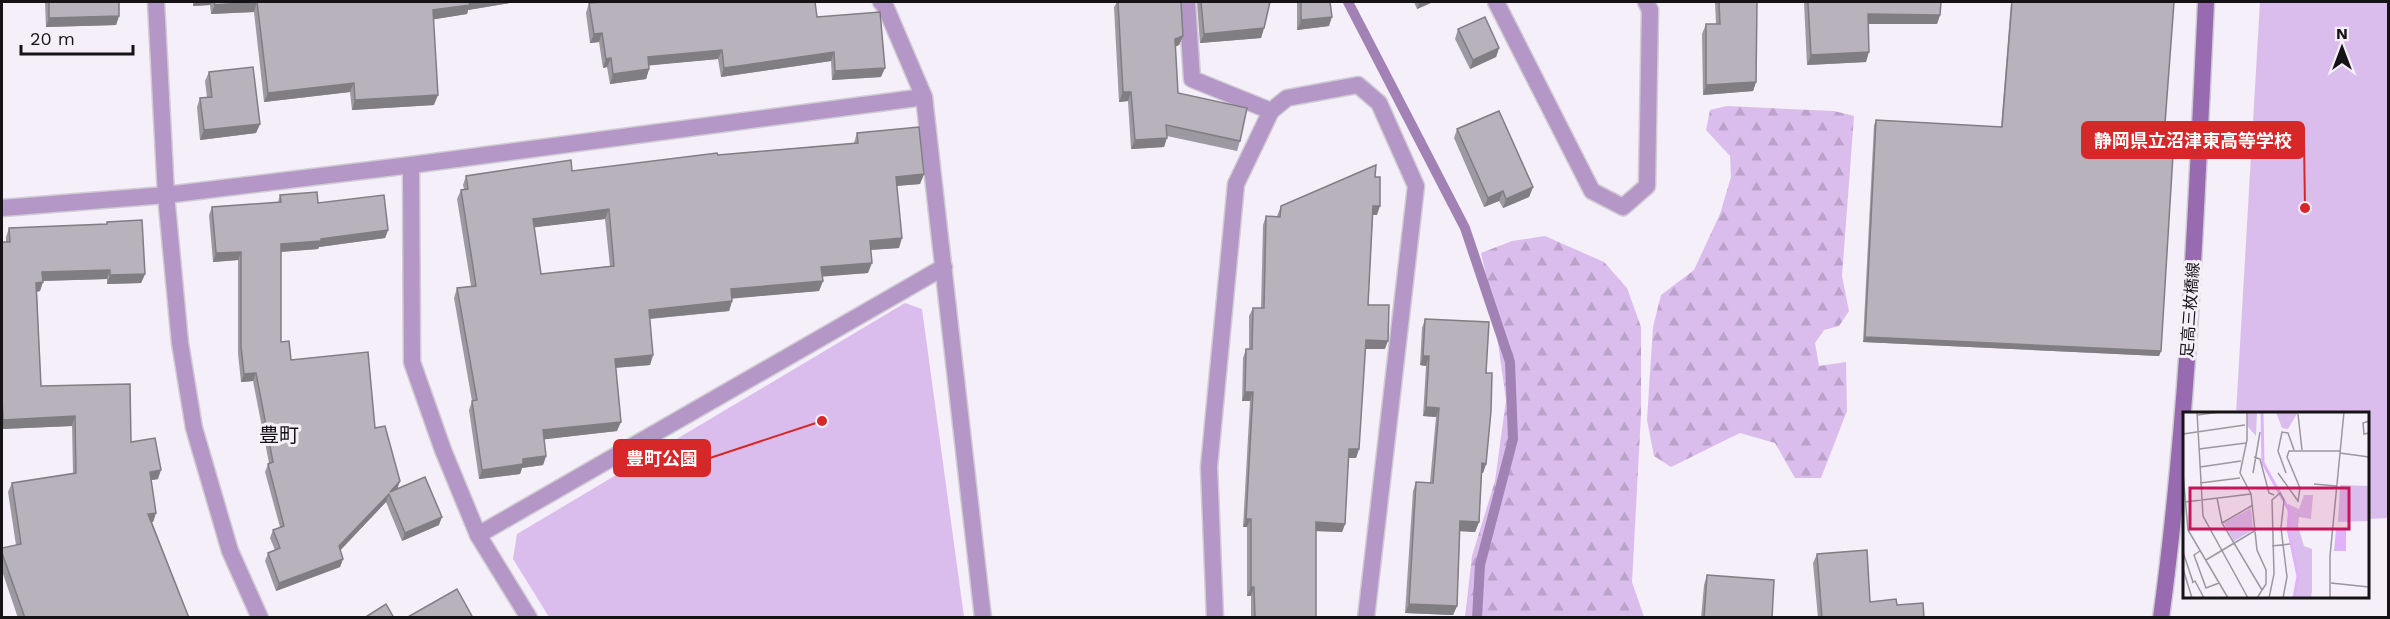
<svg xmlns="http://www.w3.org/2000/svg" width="2390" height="619" font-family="'Work Sans','Noto Sans JP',sans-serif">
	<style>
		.forest { fill: url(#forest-firs) }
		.green { fill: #dbbded }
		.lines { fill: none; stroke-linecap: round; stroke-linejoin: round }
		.stream { stroke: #a282b5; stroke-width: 10 }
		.minor-casing { stroke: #d0ccd4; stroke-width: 19 }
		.secondary-casing { stroke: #d0ccd4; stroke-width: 19 }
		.minor { stroke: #b597c7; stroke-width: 16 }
		.secondary { stroke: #986ab0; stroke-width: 16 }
		.wall { fill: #9d99a1; fill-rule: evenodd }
		.shaded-wall { fill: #807d83 }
		.building { fill: #b7b2bb; stroke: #807d83; stroke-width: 1.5; fill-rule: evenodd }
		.labels { text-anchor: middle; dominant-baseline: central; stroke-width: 6; stroke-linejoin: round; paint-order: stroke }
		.street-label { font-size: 16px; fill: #151316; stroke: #f4eff8 }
		.quarter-label { font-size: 20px; fill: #151316; stroke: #f4eff8 }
		.inset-river { fill: none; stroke: #dfb2f9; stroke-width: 3 }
		.inset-road { fill: none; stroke: #9b979e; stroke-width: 1.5 }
		.view { fill: #c2185b; fill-opacity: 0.15; stroke: #c2185b; stroke-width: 3 }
		.inset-edge { fill: none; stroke: #151316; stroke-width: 3 }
		.leader { fill: none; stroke: #d62828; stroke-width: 2 }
		.callout-dot { fill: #d62828; stroke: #f4eff8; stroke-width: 2 }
		.callout { fill: #d62828; stroke: #d62828; stroke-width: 2 }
		.callout-label { font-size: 18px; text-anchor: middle; font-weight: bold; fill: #fff }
	</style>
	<defs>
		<pattern id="forest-firs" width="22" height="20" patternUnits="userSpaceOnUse" patternTransform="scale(1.5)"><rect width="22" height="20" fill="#dbbded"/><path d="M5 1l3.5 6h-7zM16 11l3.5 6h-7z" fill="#bba2ca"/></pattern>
	</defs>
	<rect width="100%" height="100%" fill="#f4eff8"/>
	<!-- forest -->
	<g class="forest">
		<path d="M1727 106 1834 111 1854 116 1842 276 1849 311 1839 326 1824 330 1815 343 1819 366 1846 362 1847 411 1821 478H1795L1775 443 1740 433 1671 467 1654 456 1647 420 1653 327 1661 295 1694 270 1720 214 1731 177 1730 156 1706 130 1710 110Z"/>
		<path d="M1545 236 1604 262 1627 288 1641 327V415L1632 582 1644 617H1465L1472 556 1495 481 1506 400 1492 301 1481 253 1512 241Z"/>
	</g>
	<!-- green -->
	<g class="green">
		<path d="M2260 2H2388V518L2368 519V414L2236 413Z"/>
		<path d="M905 303 922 309 964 617H549L513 559 517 534Z"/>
	</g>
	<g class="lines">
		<!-- stream -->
		<path class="stream" d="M1348 2 1465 228 1510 362 1513 439 1480 565 1477 618"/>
		<defs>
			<g id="minor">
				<path d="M156 2 166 195 180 343 194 428 230 551 260 618"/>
				<path d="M881 2 886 8 924 97 983 618"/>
				<path d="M1187 2 1192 79 1271 111"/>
				<path d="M1496 2 1592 191 1623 207 1647 186 1650 10 1646 2"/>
				<path d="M411 165 412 362 443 450 478 535 529 618"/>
				<path d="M2 208 166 195 411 165 924 97"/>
				<path d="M478 535 944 267"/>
				<path d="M1215 618 1209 467 1236 184 1271 111 1287 98 1358 85 1379 103 1416 186 1366 618"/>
			</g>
			<path id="secondary" d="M2161 618C2189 413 2196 207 2206 2"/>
		</defs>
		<!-- minor casing -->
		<use href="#minor" class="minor-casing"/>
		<!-- secondary casing -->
		<use href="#secondary" class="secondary-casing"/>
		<!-- minor -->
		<use href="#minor" class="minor"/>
		<!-- secondary -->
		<use href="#secondary" class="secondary"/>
	</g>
	<!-- wall -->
	<g class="wall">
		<path d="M45 2H119V16L116 25 46 27Z"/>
		<path d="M193 2H516L468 10 467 14 434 19V105L352 110 350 92 264 102 254 12 211 14 210 5 193 6Z"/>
		<path d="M1117 2H1181L1183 36 1179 45 1175 47 1178 93 1240 141 1237 151 1167 136 1164 147 1131 149 1128 101 1119 102 1114 7Z"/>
		<path d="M1197 2H1270L1264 28 1261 38 1200 43Z"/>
		<path d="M1297 2H1330L1329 26 1297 30Z"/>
		<path d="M1414 2H1433L1417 9Z"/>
		<path d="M1715 2H1757L1756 82 1753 91 1703 95 1702 34 1706 24H1716Z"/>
		<path d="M1804 2H1941L1940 15 1937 24H1869L1866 62 1807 65Z"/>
		<path d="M2011 2H2174L2164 137 2161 351 2159 356 1863 342 1874 125 1876 120 2001 127Z"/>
		<path d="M589 3 817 17 881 77 832 80 831 61 721 77 718 59 649 65V69L646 79 610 84 607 67 603 68 599 42 590 43 586 13Z"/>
		<path d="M1458 29 1499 48 1496 57 1470 69 1455 39Z"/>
		<path d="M209 72 260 124 256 133 200 140 197 107 200 98 207 97 205 81Z"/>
		<path d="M1457 129 1533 187 1529 197 1503 208 1499 201 1484 207 1454 138Z"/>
		<path d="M857 133 924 174 920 184 897 186 899 248 871 250 868 273 822 276 823 281 819 291 732 298V301L729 311 650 319 653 355 650 365 615 368 617 431 544 439 546 456 543 465 522 468 520 474 479 479 469 410 472 401 454 298 457 288 471 286 457 199 461 190 464 189 463 185 466 176 572 171 718 155 854 143ZM605 219 610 266 541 274 534 227Z"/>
		<path d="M1375 177 1377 215H1373L1368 305 1385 349H1365L1359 449 1356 458H1348L1345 524 1342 532 1316 531V618H1251V596H1247V527H1243L1250 401H1242L1243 358 1246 349H1249V316L1253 308H1261L1263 225 1266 216H1277L1281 206Z"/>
		<path d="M280 195 318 203 388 230 385 238 319 247 318 249 281 252V342L291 360 375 428 397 489 439 525 402 541 386 502 340 550 343 559 340 567 276 591 265 561 268 553 275 550 270 538 273 530 280 527 265 472 268 464 269 463 253 381 241 382 238 354V260L213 262 209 215 212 207 278 202Z"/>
		<path d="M107 222 145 274 141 283 107 284V279L43 281 40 291 37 292 41 386 131 442 158 479 151 480 156 513 153 522H152L189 618H18L2 571V548L16 545 8 492 12 483 73 474 72 426 2 429V242H6V237L9 228 107 224Z"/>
		<path d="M1425 319 1486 373V464L1483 473H1482L1479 522 1475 532 1460 531 1457 606 1453 615 1405 613 1413 491 1416 482H1430L1436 417 1423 416 1426 366 1420 365 1422 328Z"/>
		<path d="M1817 554 1870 602 1897 605 1924 618H1818L1813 563Z"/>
		<path d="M1707 575 1772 618H1701L1704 585Z"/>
	</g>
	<!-- shaded-wall -->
	<g class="shaded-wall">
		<path d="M195 2H212L210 5 193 6Z"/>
		<path d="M257 2 254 12 211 14 215 5Z"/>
		<path d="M469 2H516L468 10 467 14 430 20 433 10Z"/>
		<path d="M1420 2H1433L1417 9Z"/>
		<path d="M1868 14 1940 15 1937 24H1865Z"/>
		<path d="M119 16 116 25 46 27 49 18Z"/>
		<path d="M1332 17 1329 26 1297 30 1301 20Z"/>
		<path d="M1264 28 1261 38 1200 43 1204 34Z"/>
		<path d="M602 33 599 42 590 43 594 34Z"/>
		<path d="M1183 36 1179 45 1171 48 1175 39Z"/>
		<path d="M1499 48 1496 57 1470 69 1473 60Z"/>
		<path d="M722 50 718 59 644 66 648 57Z"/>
		<path d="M834 52 831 61 721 77 724 68Z"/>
		<path d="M1869 52 1866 62 1807 65 1811 55Z"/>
		<path d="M611 58 607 67 603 68 606 59Z"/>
		<path d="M885 68 881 77 832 80 835 71Z"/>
		<path d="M649 69 646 79 610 84 613 74Z"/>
		<path d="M1756 82 1753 91 1703 95 1706 85Z"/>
		<path d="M354 83 350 92 264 102 268 93Z"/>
		<path d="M1123 92H1131L1128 101 1119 102Z"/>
		<path d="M438 95 434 105 352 110 355 100Z"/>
		<path d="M260 124 256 133 200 140 204 130Z"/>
		<path d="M1167 138 1164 147 1131 149 1135 140Z"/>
		<path d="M924 174 920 184 893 186 896 177Z"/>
		<path d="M1533 187 1529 197 1503 208 1506 199Z"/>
		<path d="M1503 191 1499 201 1484 207 1488 198Z"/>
		<path d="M1373 206H1380L1377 215H1370Z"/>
		<path d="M609 209 605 219 529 228 533 219Z"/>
		<path d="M388 230 385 238 319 247 318 249 278 252 281 244Z"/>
		<path d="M902 238 899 248 866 250 870 241Z"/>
		<path d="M241 252 238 260 213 262 216 253Z"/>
		<path d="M872 263 868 273 818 277 821 267Z"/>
		<path d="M110 270 107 279 39 281 42 272Z"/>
		<path d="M145 274 141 283 107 284 110 275Z"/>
		<path d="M823 281 819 291 728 299 731 289Z"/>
		<path d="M43 282 40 291 33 292 36 283Z"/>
		<path d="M732 301 729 311 645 319 649 310Z"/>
		<path d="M1865 337 2161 351 2159 356 1863 342Z"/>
		<path d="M1366 340 1388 341 1385 349H1363Z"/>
		<path d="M653 355 650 365 611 368 615 359Z"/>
		<path d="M1423 356H1429L1426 366 1420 365Z"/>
		<path d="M256 373 253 381 241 382 244 374Z"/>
		<path d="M1245 392H1253L1250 401H1242Z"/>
		<path d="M1426 407 1439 408 1436 417 1423 416Z"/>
		<path d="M75 416 72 426 2 429 3 420Z"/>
		<path d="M621 422 617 431 539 440 543 430Z"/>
		<path d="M1349 449H1359L1356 458H1346Z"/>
		<path d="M546 456 543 465 522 468 520 474 479 479 482 470 523 459Z"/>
		<path d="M1482 463 1486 464 1483 473H1479Z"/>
		<path d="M161 470 158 479 146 481 150 472Z"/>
		<path d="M400 481 397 490 390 492Z"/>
		<path d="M389 494 386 502 336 555 339 546Z"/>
		<path d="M156 513 153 522 145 523 148 514Z"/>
		<path d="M442 517 439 525 402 541 405 533Z"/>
		<path d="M1246 519H1251L1247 527H1243Z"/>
		<path d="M1460 521 1479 522 1475 532 1457 531Z"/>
		<path d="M1316 522 1345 524 1342 532 1313 531Z"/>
		<path d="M343 559 340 567 276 591 279 583Z"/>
		<path d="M1251 587H1254L1251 596H1247Z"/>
		<path d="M1409 604 1457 606 1453 615 1405 613Z"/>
	</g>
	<!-- building -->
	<g class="building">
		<path d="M49 2H119V16L49 18Z"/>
		<path d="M214 2H469L470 5 433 10 438 95 355 100 354 83 268 93 257 2 215 5Z"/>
		<path d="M602 2H815L817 17 880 12 885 68 835 71 834 52 724 68 722 50 648 57 649 69 613 74 611 58 606 59 602 33 594 34 589 3Z"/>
		<path d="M1118 2H1181L1183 36 1175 39 1178 93 1247 108 1240 141 1166 125 1167 138 1135 140 1131 92H1123Z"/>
		<path d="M1201 2H1270L1264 28 1204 34Z"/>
		<path d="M1301 2H1330L1332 17 1301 20Z"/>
		<path d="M1719 2H1757L1756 82 1706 85V24H1720Z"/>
		<path d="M1808 2H1941L1940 15 1868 14 1869 52 1811 55Z"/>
		<path d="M2012 2H2174L2164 137 2174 138 2161 351 1865 337 1876 120 2002 127Z"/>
		<path d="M1485 17 1499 48 1473 60 1458 29Z"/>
		<path d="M253 67 260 124 204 130 200 98 212 97 209 72Z"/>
		<path d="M1499 111 1533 187 1506 199 1503 191 1488 198 1457 129Z"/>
		<path d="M919 127 924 174 896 177 902 238 870 241 872 263 821 267 823 281 731 289 732 301 649 310 653 355 615 359 621 422 543 430 546 456 523 459V464L482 470 472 401 477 400 457 288 476 286 461 190 468 189 466 176 571 160 572 171 717 153 718 155 858 143 857 133ZM609 209 614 266 541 274 533 219Z"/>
		<path d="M1376 165 1375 177H1380V206H1373L1368 305H1389L1388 341 1366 340 1359 449H1349L1345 524 1316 522V618H1255L1254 587H1251V519H1246L1253 392H1245L1246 349H1252L1253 308H1264L1266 216 1280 217 1281 206Z"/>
		<path d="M317 192 318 203 384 195 388 230 321 239V241L281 244V342L289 341 291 360 368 352 375 428 385 426 400 481 390 492 425 477 442 517 405 533 389 494 339 546 343 559 279 583 268 553 280 548 273 530 284 526 268 464 273 462 256 373 244 374 241 346V252L216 253 212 207 281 202 280 195Z"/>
		<path d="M142 220 145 274 110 275V270L42 272 43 282 36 283 41 386 130 384 131 442 155 438 161 470 150 472 156 513 148 514 189 618H25L2 553V548L21 544 12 483 76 473 75 416 3 420 2 397V242H10L9 228 107 224V222Z"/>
		<path d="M1425 319 1489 322 1486 373H1492L1491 411 1486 464 1482 463 1479 522 1460 521 1457 606 1409 604 1416 482 1433 483 1439 408 1426 407 1429 356H1423Z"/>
		<path d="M1867 550 1870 602 1896 599 1897 605 1923 603 1924 618H1822L1817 554Z"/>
		<path d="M1707 575 1774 580 1772 618H1704Z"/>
		<path d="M457 589 473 618H406Z"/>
		<path d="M386 604 394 618H364Z"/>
	</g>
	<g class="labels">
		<!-- street labels -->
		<g class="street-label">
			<text transform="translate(2190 310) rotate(-86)">足高三枚橋線</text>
		</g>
		<!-- quarter labels -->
		<g class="quarter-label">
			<text x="279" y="435">豊町</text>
		</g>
	</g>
	<!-- overview -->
	<g transform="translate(2183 412)">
		<rect width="186" height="186" fill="#f4eff8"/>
		<path d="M64 0H74L73 24 65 15ZM93 0H115L105 17 99 16ZM121 83H130L128 107 116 105 115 114 121 134 129 137V179L128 186H111L115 169 104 118 105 92 116 97Z" fill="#dbbded"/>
		<path d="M157 73 186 74V109L155 110ZM68 96 70 118 51 129 41 111Z" fill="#dbbded"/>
		<path d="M153 118H163V139H151Z" fill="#dfb2f9"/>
		<path class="inset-river" d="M79 0 80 51 107 100 105 116 115 164 111 186"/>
		<path class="inset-road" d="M14 0 20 104 65 186M64 0V28L57 61 68 82 74 138 83 158V172L74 186M115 2 119 38M14 3 37 0M186 9 180 11 181 22 186 21M0 22 62 13M16 37 63 31M157 41 186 45M71 45 77 47 86 81 91 83M17 55 58 49M70 61 77 20M95 61 115 89 117 76 104 45 106 39H158M103 61 95 39 99 20 105 21 111 38M0 62 5 118 45 186M17 71 57 66M131 72 153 74M34 86 39 111 79 178M2 90 68 82M39 111 70 93M89 134 107 132M17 139 11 143 23 176 36 171M0 140 10 170M23 148 73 118M0 157 9 186M9 171 12 169 21 186M148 171 186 175M86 186 91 162 89 88 97 81 101 88 98 116 104 165 100 186M147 186V144L161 0"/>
		<path class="view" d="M7 76H166V117H7Z"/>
		<rect width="186" height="186" class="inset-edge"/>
	</g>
	<!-- callouts -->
	<path class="leader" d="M2305 208L2304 140M822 421L710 458"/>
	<g class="callout-dot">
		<circle cx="2305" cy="208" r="6"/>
		<circle cx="822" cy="421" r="6"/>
	</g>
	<g class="callout">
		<rect x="2082" y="122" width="222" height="36" rx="6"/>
		<rect x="614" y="440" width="96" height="36" rx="6"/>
	</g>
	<g class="callout-label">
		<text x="2193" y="147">静岡県立沼津東高等学校</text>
		<text x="662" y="465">豊町公園</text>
	</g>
	<!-- border -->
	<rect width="2390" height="619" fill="none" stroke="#151316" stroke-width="6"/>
	<!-- north arrow -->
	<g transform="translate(2342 48)" stroke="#f4eff8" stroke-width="4.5" paint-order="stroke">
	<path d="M0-4.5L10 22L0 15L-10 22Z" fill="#151316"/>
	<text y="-9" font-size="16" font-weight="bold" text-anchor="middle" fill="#151316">N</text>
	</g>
	<!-- scale -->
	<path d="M21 45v9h112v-9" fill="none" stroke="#151316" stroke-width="3"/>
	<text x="30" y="45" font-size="18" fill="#151316" stroke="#f4eff8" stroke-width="4.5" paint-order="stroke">20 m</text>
</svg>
